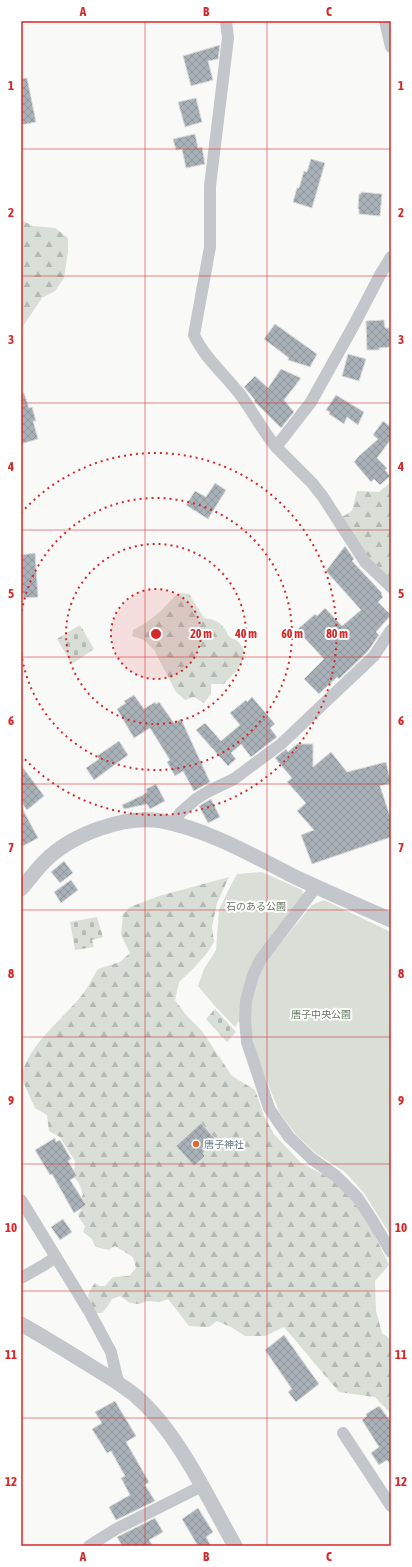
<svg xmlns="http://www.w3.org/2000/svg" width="412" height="1567" font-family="'Asap Condensed','Noto Sans JP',sans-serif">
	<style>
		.forest { fill: url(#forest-firs) }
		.cemetery { fill: url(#cemetery-stones) }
		.park { fill: #d9ded6 }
		.building { fill: url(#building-cross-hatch); stroke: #dbdbd9 }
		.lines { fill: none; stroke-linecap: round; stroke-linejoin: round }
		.minor { stroke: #c3c6ca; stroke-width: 12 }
		.tertiary { stroke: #c3c6ca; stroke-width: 15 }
		.grid { fill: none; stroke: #d62828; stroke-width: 1; stroke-opacity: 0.55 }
		.ring { fill: none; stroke: #d62828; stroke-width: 2; stroke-dasharray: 2 4 }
		.poi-dot { fill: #dd6934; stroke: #fff; stroke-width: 1.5 }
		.labels { text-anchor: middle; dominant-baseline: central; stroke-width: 4; stroke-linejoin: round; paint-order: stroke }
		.park-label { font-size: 10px; fill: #667964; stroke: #fff }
		.poi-label { font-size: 10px; fill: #697787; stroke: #fff; text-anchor: start }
		.centre { fill: #d62828; stroke: #fff; stroke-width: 2 }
		.ring-label { font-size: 12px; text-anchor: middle; font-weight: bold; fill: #d62828; stroke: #fff; stroke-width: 4; stroke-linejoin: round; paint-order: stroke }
		.neatline { fill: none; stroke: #d62828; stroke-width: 1.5 }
		.grid-label { font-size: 13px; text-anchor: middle; font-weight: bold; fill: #d62828 }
	</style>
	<defs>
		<pattern id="forest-firs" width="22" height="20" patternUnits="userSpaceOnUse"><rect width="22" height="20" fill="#d9ded6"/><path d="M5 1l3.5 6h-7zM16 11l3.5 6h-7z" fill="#b4b9b3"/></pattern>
		<pattern id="cemetery-stones" width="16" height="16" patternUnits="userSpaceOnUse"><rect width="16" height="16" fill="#d9ded6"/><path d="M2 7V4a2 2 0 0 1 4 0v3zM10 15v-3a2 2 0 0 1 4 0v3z" fill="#b4b9b3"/></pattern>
		<pattern id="building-cross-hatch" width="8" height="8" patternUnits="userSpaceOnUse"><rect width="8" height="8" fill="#a9b1b8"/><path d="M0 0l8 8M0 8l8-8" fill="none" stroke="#8e959b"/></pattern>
	</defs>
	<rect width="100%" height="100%" fill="#f9f9f7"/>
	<!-- forest -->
	<g class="forest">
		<path d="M21 220 33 226 55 228 68 238V252L64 278 55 291 42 298 21 329Z"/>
		<path d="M391 482V580L369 562 342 517 352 511 357 491 379 492Z"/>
		<path d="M178 593 189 594 204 618C214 620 218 620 225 629 227 632 228 636 230 637 232 639 235 639 236 640 256 655 234 673 224 684H211V694L204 703 194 697 185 700 176 692 154 650 144 640 132 636 133 630C152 621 164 608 178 593Z"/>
		<path d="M229 877 217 903 212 927 214 942 207 953 193 969 179 982 175 1000 186 1015 202 1031 232 1076 255 1090 264 1116 274 1134 301 1163 343 1185 372 1230 389 1265 375 1281 376 1311 382 1333 391 1340V1414L375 1397 339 1392 284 1327 265 1336H245L233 1328 217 1321 209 1327 189 1326 168 1299 160 1302 147 1301 139 1304 130 1303 120 1296 112 1299 108 1306 102 1313H96C88 1299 84 1297 95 1283L100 1286H105L113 1277 129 1276 136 1268 133 1257 115 1246 109 1250 96 1247 92 1239 83 1232 85 1226 79 1218 78 1214 81 1210 80 1202 83 1194 79 1183 74 1177 75 1161 60 1137 49 1131 47 1115 35 1108 21 1077C29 1045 57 1024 78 1000 86 991 92 979 98 969L120 962 130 953 121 935 123 914 130 907 159 896Z"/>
	</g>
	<!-- cemetery -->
	<g class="cemetery">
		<path d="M80 625 94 649 72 664 57 639Z"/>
		<path d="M97 917 103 937 92 940 94 947 75 950 70 922Z"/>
		<path d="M215 1009 236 1032 227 1042 206 1019Z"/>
	</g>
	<!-- park -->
	<g class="park">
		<path d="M262 872 302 890 304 897 243 991 239 1021 235 1027 214 1005 198 986 204 969 216 950 219 910 227 893 237 874Z"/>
		<path d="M324 900 391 932V1236L364 1193 345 1172 317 1154 296 1135 280 1113 257 1058 250 1024 252 995 259 975 267 960 312 905Z"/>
	</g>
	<!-- building -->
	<g class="building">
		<path d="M220 45 218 59 208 61 213 80 191 86 183 56Z"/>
		<path d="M27 78 36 122 21 125V79Z"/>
		<path d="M196 98 202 122 185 127 178 102Z"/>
		<path d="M195 134 198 148 202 147 205 164 186 168 182 149 176 150 173 139Z"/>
		<path d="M311 159 325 163 312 208 293 202 297 188H299L304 171 307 172Z"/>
		<path d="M361 192 382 194 380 216 359 214V209H358L359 194H361Z"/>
		<path d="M384 320 385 328H389L390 347 379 348V350H367L366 321Z"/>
		<path d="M275 324 317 354 310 367 288 360 289 358 264 339Z"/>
		<path d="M348 354 366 359 359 381 342 376Z"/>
		<path d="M281 369 301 378 284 400 294 412 281 428 254 401 255 400 244 387 255 376 268 388Z"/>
		<path d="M21 393H24L29 408 32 407 36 421H33L38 439 21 444Z"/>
		<path d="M336 395 364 412 358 425 347 417 344 424 329 414 330 412 326 410Z"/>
		<path d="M383 421 391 427V439L377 458 387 468 385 470 390 476 380 485 374 479 371 482 354 462 358 457 378 439 373 435Z"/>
		<path d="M215 483 226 490 208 519 186 505 195 491 206 497Z"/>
		<path d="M345 546 354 559 352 561 382 593 381 594 383 597 378 602 391 615 376 632 379 635 368 651 339 679 337 677 319 694 304 679 324 659 297 630 315 614 317 616 325 608 342 626 361 610 326 571Z"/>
		<path d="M35 553 38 597 23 598V594H21V555Z"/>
		<path d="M134 695 144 709 155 702 156 704 159 702 174 723 181 719 210 782 194 791 183 771 175 776 167 762 170 760 150 728 134 738 117 709 126 703 124 701Z"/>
		<path d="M252 697 275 724 270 728 277 737 251 757 241 744 231 753 236 759 228 766 196 730 205 723 221 741 240 725 230 713 246 700 247 702Z"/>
		<path d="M119 741 128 755 94 780 86 768 99 759 97 756Z"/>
		<path d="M297 744H313V767L331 752 347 772 386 762 391 783 380 786 391 819V837L312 864 301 835 314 830 297 811 306 803 287 782 292 778 275 758 286 749 288 752Z"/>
		<path d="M21 765 44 796 27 810 21 802Z"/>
		<path d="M156 784 165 801 150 809 147 804 124 809 122 805 143 795 147 792 146 789Z"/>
		<path d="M211 799 220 817 208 823 199 806Z"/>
		<path d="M21 806 38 838 21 847Z"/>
		<path d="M64 861 73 873 60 883 51 872Z"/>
		<path d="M71 880 78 890 61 903 54 892Z"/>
		<path d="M201 1123 217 1141 203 1153 205 1156 194 1166 176 1146Z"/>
		<path d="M55 1138 56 1142 60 1140 71 1159 68 1161 77 1176 70 1180 86 1205 74 1213 52 1174 50 1175 35 1150Z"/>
		<path d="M63 1219 72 1232 60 1240 51 1227Z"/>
		<path d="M284 1335 319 1384 296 1402 288 1392 292 1389 265 1350Z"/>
		<path d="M115 1401 136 1436 126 1442 149 1482 145 1485 155 1501 116 1520 109 1507 130 1495 121 1478 125 1476 111 1451 107 1453 92 1429 102 1423 95 1412Z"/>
		<path d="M379 1406 391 1422V1465L387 1460 379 1465 371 1453 379 1447 362 1420 367 1416 366 1414Z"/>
		<path d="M198 1508 213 1532 206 1537 211 1546H198L182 1519Z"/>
		<path d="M155 1518 163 1532 149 1540 153 1546H122L117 1537Z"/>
	</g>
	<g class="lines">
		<!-- minor -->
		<g class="minor">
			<path d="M226 21 228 38 210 186V247L194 335C204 357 224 374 239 393 252 410 262 430 276 447"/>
			<path d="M385 21 391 47"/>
			<path d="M391 257 380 275 355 323 311 402 276 447 312 483 323 497 365 562 391 587"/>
			<path d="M174 824 180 813 196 799 209 791 234 779 281 744 374 656 391 630"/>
			<path d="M316 887 261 959 253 975 246 1001 245 1020 247 1042 269 1108 277 1120 289 1137 312 1159 336 1176 357 1197 371 1218 391 1252"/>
			<path d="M21 1200 89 1311 111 1352 118 1382"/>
			<path d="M21 1278 44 1265 56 1257"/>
			<path d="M343 1433 391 1506"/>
			<path d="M89 1546 116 1529 202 1486"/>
		</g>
		<!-- tertiary -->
		<g class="tertiary">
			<path d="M21 889C29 880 36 870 45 861 72 834 124 815 162 821 206 829 252 855 291 875 324 891 358 905 391 920"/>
			<path d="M21 1324C46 1338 70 1353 94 1368 109 1377 124 1386 137 1397 178 1433 208 1498 235 1546"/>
		</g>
	</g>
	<!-- grid -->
	<path class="grid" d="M145 21V1546M267 21V1546M21 149H391M21 276H391M21 403H391M21 530H391M21 657H391M21 784H391M21 910H391M21 1037H391M21 1164H391M21 1291H391M21 1418H391"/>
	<!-- distance rings -->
	<circle cx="156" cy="634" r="45" fill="#d62828" fill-opacity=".12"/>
	<g class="ring">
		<circle cx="156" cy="634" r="45"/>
		<circle cx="156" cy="634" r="90"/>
		<path d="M21 617A136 136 0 1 1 21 651"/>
		<path d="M21 513A181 181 0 1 1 21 755"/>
	</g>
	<!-- markers -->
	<circle class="poi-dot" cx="196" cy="1144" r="4"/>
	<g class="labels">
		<!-- park labels -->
		<g class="park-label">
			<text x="256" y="906">石のある公園</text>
			<text x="321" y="1014">唐子中央公園</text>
		</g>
		<!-- poi labels -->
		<g class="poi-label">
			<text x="204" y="1144">唐子神社</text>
		</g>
	</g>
	<circle cx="156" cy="634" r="6" class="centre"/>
	<g class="ring-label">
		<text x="201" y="638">20 m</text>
		<text x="246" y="638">40 m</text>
		<text x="292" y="638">60 m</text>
		<text x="337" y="638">80 m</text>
	</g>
	<!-- border -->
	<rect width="412" height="1567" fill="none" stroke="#ffffff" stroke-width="44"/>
	<rect x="22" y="22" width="368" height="1523" class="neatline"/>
	<g class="grid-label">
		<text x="83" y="16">A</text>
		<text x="206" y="16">B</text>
		<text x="329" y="16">C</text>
		<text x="11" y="90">1</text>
		<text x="401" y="90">1</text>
		<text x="11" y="217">2</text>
		<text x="401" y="217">2</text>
		<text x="11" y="344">3</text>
		<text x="401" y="344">3</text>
		<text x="11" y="471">4</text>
		<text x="401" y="471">4</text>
		<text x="11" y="598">5</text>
		<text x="401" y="598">5</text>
		<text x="11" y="725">6</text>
		<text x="401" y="725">6</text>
		<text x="11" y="852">7</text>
		<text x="401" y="852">7</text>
		<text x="11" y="978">8</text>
		<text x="401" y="978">8</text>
		<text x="11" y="1105">9</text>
		<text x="401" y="1105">9</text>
		<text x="11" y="1232">10</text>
		<text x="401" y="1232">10</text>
		<text x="11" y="1359">11</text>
		<text x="401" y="1359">11</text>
		<text x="11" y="1486">12</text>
		<text x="401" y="1486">12</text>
		<text x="83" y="1561">A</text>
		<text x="206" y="1561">B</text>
		<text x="329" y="1561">C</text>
	</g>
</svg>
